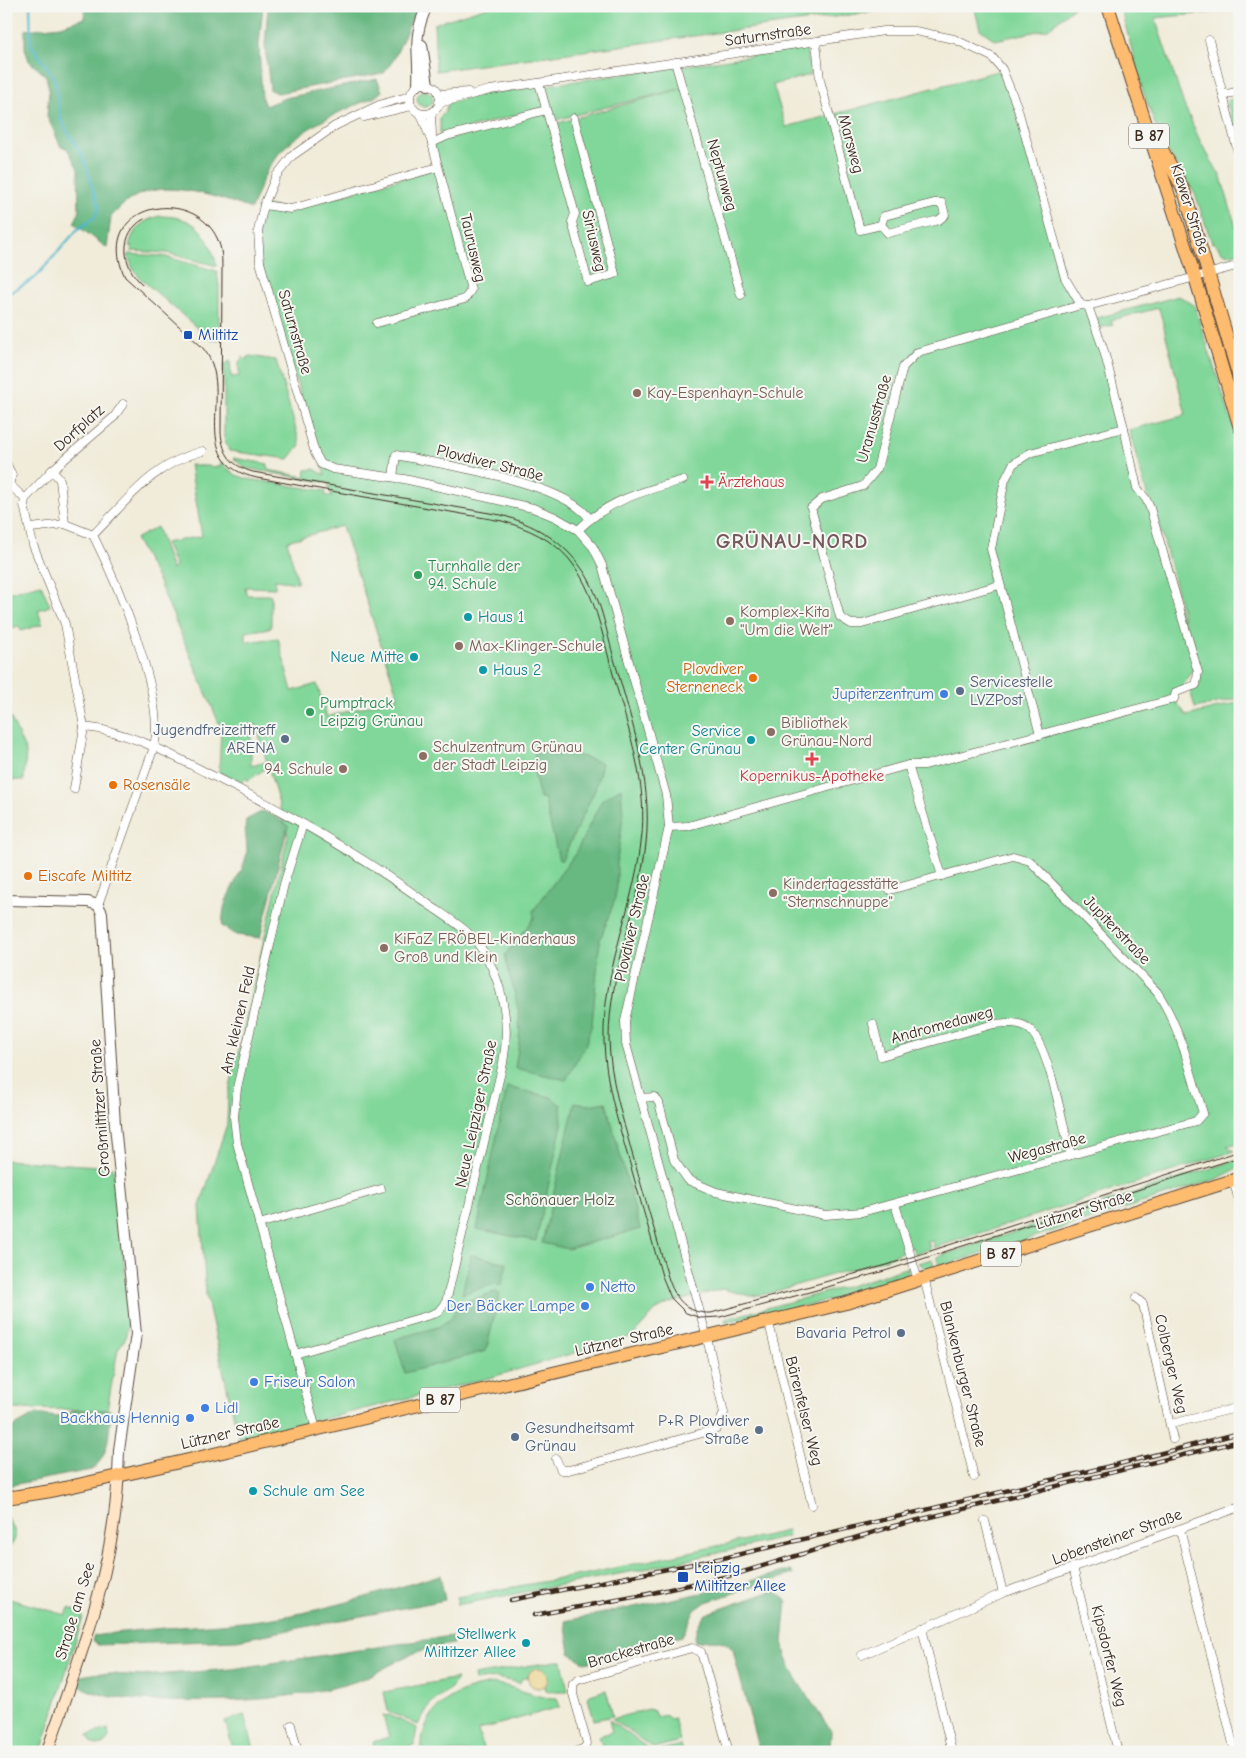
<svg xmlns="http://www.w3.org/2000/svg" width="1246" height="1758" font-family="'Comic Neue',sans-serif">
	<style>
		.green { fill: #81d79a; stroke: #5e805c; fill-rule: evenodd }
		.forest { fill: #68b882; stroke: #527150 }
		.sand { fill: #eeda9e; stroke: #94825e }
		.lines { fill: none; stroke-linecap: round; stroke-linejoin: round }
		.stream { stroke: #4cb6ca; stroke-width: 2.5 }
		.minor-casing { stroke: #56473a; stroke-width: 9 }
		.tertiary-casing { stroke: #56473a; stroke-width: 12 }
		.secondary-casing { stroke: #56473a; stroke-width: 13 }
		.primary-casing { stroke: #56473a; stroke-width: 14 }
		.minor { stroke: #fff; stroke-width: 8 }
		.tertiary { stroke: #fff; stroke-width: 10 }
		.secondary { stroke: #ffe4c6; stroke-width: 11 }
		.primary { stroke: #febc70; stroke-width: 12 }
		.tram { stroke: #3b2a1e; stroke-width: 1 }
		.rail-casing { stroke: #3b2a1e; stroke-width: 4.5 }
		.rail { stroke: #f6f6f2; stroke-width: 2.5; stroke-dasharray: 8; stroke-linecap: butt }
		.transit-dot { fill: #1a4fb4; stroke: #f6f6f2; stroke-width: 2 }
		.education-dot { fill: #8d6e63; stroke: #f6f6f2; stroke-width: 2 }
		.health-dot { fill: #e0444e; stroke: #f6f6f2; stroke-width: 2 }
		.leisure-dot { fill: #2e9e5b; stroke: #f6f6f2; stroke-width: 2 }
		.culture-dot { fill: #0f9aa8; stroke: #f6f6f2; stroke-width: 2 }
		.food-dot { fill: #e8710a; stroke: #f6f6f2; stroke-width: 2 }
		.service-dot { fill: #5c6f8a; stroke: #f6f6f2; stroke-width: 2 }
		.shop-dot { fill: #3f7fe0; stroke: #f6f6f2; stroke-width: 2 }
		.labels { text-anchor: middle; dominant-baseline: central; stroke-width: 4; stroke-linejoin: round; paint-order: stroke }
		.shield { fill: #f6f6f2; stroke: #73675e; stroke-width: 1 }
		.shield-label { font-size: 15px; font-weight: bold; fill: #3b2a1e }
		.street-label { font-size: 16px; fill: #3b2a1e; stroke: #f6f6f2 }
		.transit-label { font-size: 16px; fill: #164399; stroke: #f6f6f2; text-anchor: start }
		.education-label { font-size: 16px; fill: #785e54; stroke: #f6f6f2; text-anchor: start }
		.health-label { font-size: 16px; fill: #be3a42; stroke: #f6f6f2; text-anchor: start }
		.leisure-label { font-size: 16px; fill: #27864d; stroke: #f6f6f2; text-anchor: start }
		.culture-label { font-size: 16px; fill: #0d838f; stroke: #f6f6f2; text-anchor: start }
		.food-label { font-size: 16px; fill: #c56008; stroke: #f6f6f2; text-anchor: start }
		.service-label { font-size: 16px; fill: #4e5e75; stroke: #f6f6f2; text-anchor: end }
		.shop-label { font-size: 16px; fill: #366cbe; stroke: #f6f6f2; text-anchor: end }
		.park-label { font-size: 16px; fill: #4c553d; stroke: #f6f6f2 }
		.district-label { font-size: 21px; font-weight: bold; letter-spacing: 1px; fill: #745a5c; stroke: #f6f6f2 }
	</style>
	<rect width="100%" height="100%" fill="#f6f6f2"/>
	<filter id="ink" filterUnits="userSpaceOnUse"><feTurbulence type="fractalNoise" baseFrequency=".02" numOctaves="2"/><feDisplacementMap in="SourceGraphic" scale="10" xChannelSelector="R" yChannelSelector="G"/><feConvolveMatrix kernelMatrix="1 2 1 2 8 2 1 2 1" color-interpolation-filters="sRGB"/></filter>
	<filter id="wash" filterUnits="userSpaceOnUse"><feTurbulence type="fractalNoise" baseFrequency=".0096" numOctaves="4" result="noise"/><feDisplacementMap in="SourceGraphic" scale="20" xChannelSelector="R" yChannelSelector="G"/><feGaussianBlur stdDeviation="1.12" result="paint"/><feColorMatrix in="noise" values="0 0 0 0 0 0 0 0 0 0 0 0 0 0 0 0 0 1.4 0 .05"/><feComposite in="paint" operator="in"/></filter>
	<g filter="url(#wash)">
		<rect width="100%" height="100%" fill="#f1ecda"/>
		<!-- green -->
		<g class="green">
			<path d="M490 6H915L436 71 434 24Z"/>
			<path d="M974 6H1075L1048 29 995 40 980 29Z"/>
			<path d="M1120 6H1240V10L1155 18 1184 105 1201 143 1221 177 1236 227 1240 226V252L1228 255 1222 252 1215 243H1212L1195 194 1165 147 1156 127 1143 91Z"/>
			<path d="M806 48 810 75 773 85 786 127 1001 70 1009 88 1065 278 1081 305 1088 306 1104 351 1137 488 1146 499 1195 662 1156 511 1152 512 1129 430 1186 415 1159 308 1111 320 1113 325 1100 328 1097 318 1179 296 1194 305 1240 447V698L1195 708 1190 690 1200 685V672L1196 666 1174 699 1187 716 1240 702V1146L1234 1144 1227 1146 1235 1151 934 1248 932 1241 928 1242 930 1249 915 1254 912 1247 886 1259 766 1294 751 1296 722 1289 668 1304 655 1311 633 1336 485 1379 239 1440 206 1295 200 1206 227 1124 228 1096 288 836 256 724 251 727V766L266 762V768L248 781 246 778 240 784 219 772 221 728 158 580 135 539 157 527 172 570 175 566 165 543 202 536 190 465 220 467 221 463 236 475 248 479 326 491 325 495 332 497 328 483 245 468 233 458 268 464V470L305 477 306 470 314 469 325 475 260 262 258 231 264 205 291 209 438 168 432 143 546 110 551 125 687 87 555 120 549 106 440 136V117L445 112 448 103 478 95ZM342 526 398 697 327 717 317 684 292 691 278 638 246 642V632L271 628V595H247L245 587 275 588V580L298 583 287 541Z"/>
			<circle cx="425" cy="99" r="8"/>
			<path d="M1234 98 1237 99 1240 110V149L1227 101Z"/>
			<path d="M160 216C197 216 208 234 217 266L167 253 131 251 132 246H129C133 229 142 220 160 216Z"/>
			<path d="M128 254 163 256 217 271 219 286V340H211L140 278 132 267Z"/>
			<path d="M249 356 276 360 299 440 300 445 289 459 229 451 224 438V365L230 361 231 377 239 376V362L243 357 246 360Z"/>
			<path d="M41 584 50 606 38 610 42 624 21 631 19 626 6 630V593Z"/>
			<path d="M6 707 26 752 24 780H6Z"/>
			<path d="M1240 1159V1167L1217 1179 939 1267 937 1257Z"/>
			<path d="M6 1160 113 1167 130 1314 125 1339 118 1349 107 1410 6 1409Z"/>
			<path d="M932 1259 935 1269H926L918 1263Z"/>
			<path d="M909 1267 907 1275 896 1282 854 1295 726 1322 725 1319 853 1285Z"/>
			<path d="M6 1516C15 1529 21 1539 6 1550Z"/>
			<path d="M787 1531 788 1537 660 1566 457 1605V1597L587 1574Z"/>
			<path d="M6 1598 66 1615 69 1608 80 1612 83 1617 41 1752H6Z"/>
			<path d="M556 1661H562L568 1691H547L544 1686 548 1679 529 1673 528 1677 521 1679 520 1683 496 1678 475 1681 474 1675Z"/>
			<path d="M457 1678 452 1687 430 1704 418 1725 388 1711 384 1692Z"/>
			<path d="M495 1684C516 1686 535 1699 557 1698L560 1707 478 1730 484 1752H421C421 1708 455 1688 495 1684Z"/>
			<path d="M606 1690 613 1716 594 1720 588 1698 590 1695Z"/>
			<path d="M649 1709 654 1711 656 1717 666 1715 670 1719 674 1718 680 1741 653 1748 612 1719Z"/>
			<path d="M244 1715 255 1752H234L225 1721Z"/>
			<path d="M389 1715 417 1728 414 1745 388 1752H375L373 1742 389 1737 383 1716Z"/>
			<path d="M609 1720 649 1749 640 1752H604L599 1736 612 1732Z"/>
			<path d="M108 1729 109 1737 104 1744 96 1745 92 1743 88 1735Z"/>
			<path d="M681 1745 683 1752 657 1751Z"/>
		</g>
		<!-- forest -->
		<g class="forest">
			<path d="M85 6H263L259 45 262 98 265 106 285 98 377 79 382 91 375 97C341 111 296 129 274 160 263 175 258 192 251 209 218 197 163 177 131 199 124 203 117 211 111 217L107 248 74 223 79 213 78 169 67 148 61 147 47 116 49 90 46 76 29 61 25 48V30L61 26 84 18Z"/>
			<path d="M268 6H418L394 59 384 73 278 93 270 90 265 45Z"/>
			<path d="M535 751 574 754 602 763 595 790 562 860H559L544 798 540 799 533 769Z"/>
			<path d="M621 788 623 817 617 861V887L614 902 600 940 592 1024 585 1046 566 1080 515 1068C518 1049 522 1029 518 1009 515 991 508 974 505 955L534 918 533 911 575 854 602 800Z"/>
			<path d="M263 811 278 818 288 826 260 938 236 935 222 926C223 917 223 907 227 899 233 883 245 869 247 851 247 841 244 831 246 820Z"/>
			<path d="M507 1087 551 1097 561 1105 562 1124 536 1241 477 1229Z"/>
			<path d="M575 1102 588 1105 606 1102 640 1229 568 1249 542 1243Z"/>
			<path d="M471 1255 507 1263 502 1284 491 1285 462 1294Z"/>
			<path d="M495 1292 500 1293 486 1351 405 1373 395 1339 438 1327 450 1319 459 1304Z"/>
			<path d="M76 1410H111C108 1433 111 1455 91 1470L6 1486V1426L13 1427 36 1414 57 1417Z"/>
			<path d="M791 1570 793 1574 706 1602 695 1610 682 1636 585 1663 570 1653 565 1621 717 1590Z"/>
			<path d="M440 1575 445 1600 237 1640 98 1645 92 1641 94 1636C154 1626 215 1627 275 1618 331 1609 386 1591 440 1575Z"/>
			<path d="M775 1590 787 1601 783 1642 786 1656 798 1682 831 1731 830 1752H759L733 1650C723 1637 709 1640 695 1642 695 1629 698 1623 706 1614Z"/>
			<path d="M451 1636 453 1644C441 1646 428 1648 417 1652 391 1663 371 1678 344 1685 286 1700 226 1703 167 1701 137 1700 106 1700 79 1686L81 1676 99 1673 141 1676 232 1669Z"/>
		</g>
		<!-- sand -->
		<circle class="sand" cx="538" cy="1678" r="10"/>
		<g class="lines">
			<!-- stream -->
			<path class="stream" d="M6 295 35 278 77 230 95 217 99 208 83 156 61 121 55 79 31 44 30 6"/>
		</g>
	</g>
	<g filter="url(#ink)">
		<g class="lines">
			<defs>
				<g id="minor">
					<path d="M1209 40 1223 95"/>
					<path d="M816 42 820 80 860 230 881 225"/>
					<path d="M675 62 741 295"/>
					<path d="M539 83 575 214 572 222 588 282 615 274 574 118"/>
					<circle cx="425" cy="99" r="15"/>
					<path d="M1240 91 1223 95 1240 160"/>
					<path d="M439 94 468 92"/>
					<path d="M410 96 379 105 335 126 292 156 276 176 264 205 258 231 260 262 315 453 321 464 333 469 404 479 533 508 555 517 578 530 593 547 602 565 666 795 669 827 625 1021 626 1044 707 1338 724 1413 717 1429 569 1470H561L556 1459"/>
					<path d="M439 103 490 90 884 31H915L954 39 992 57 1002 69 1017 106 1065 278 1081 305"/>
					<path d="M431 113 432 136"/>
					<path d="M364 117 411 106"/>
					<path d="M432 143 447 136 546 110"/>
					<path d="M934 203H942L945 215 939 220 888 233 881 225 884 216Z"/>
					<path d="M264 205 291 209 438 167"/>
					<path d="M377 323 465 299 471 290 432 143 421 114"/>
					<path d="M6 463 12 475 9 484 6 486"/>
					<path d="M52 470 114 417 123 404"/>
					<path d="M393 477 396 455C442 465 563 481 590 519"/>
					<path d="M9 484 25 499"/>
					<path d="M65 524 60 480 52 470 25 499 24 505 33 545 65 624 84 727C128 731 168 753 207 773 284 811 359 854 428 904 442 914 466 928 476 941 502 975 511 1021 503 1063L446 1302 438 1312 430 1315 295 1354"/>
					<path d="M31 528 65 524 93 535"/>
					<path d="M578 530C609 500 643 491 683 480"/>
					<path d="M93 535C117 583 166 696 154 747L98 905"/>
					<path d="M93 535C128 500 152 464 203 451"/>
					<path d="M999 585 862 624H851L840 617 811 508 822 499 863 486 877 469 903 367 918 352 1081 305 1088 306 1240 265"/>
					<path d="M1040 735 991 549 1005 480 1013 464 1030 453 1124 428 1104 351 1088 306"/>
					<path d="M908 765 942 876"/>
					<path d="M74 789 84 727"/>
					<path d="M303 824 284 884 237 1088 234 1117 237 1143 316 1429"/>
					<path d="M669 827 688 826 908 765H925L1174 699 1176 692 1196 685 1198 672 1150 508 1146 499 1137 488 1124 428"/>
					<path d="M873 1024 881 1056 994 1024C1005 1023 1018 1021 1028 1028 1049 1044 1063 1127 1071 1155"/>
					<path d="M640 1098 655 1097 659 1103 674 1160 688 1180 716 1192 825 1215 862 1212 1196 1121 1203 1113C1190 1071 1181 1028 1157 992L1030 861 1013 856 890 890"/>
					<path d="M1233 1180 1240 1204"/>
					<path d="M895 1204 918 1280"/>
					<path d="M259 1224 381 1189"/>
					<path d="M924 1278 974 1477"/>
					<path d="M1136 1298 1143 1304 1173 1439"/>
					<path d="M769 1323 812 1505"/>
					<path d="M1171 1424 1240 1407"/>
					<path d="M985 1521 1003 1593"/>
					<path d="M1180 1529 1235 1752"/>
					<path d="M1073 1567 1118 1752"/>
					<path d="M922 1628 952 1752"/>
					<path d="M862 1655 1003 1593 1240 1507"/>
					<path d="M291 1725 298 1752"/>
					<path d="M575 1752 585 1748 587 1743 573 1694V1684L578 1680 692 1648 701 1652 729 1752"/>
				</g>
				<g id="tertiary">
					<path d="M422 45 428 85"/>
					<path d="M418 85C420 52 411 40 427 6"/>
					<path d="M6 900 88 902 98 905 102 913 115 1125 136 1334 119 1450 118 1476"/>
				</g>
				<path id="secondary" d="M47 1752C78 1662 114 1572 118 1476"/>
				<g id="primary">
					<path d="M1108 6 1195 277 1240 428"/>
					<path d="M1155 136 1184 191 1240 381"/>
					<path d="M6 1498 51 1491 193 1459 846 1303 1240 1178"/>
				</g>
			</defs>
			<!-- minor casing -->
			<use href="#minor" class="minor-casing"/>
			<!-- tertiary casing -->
			<use href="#tertiary" class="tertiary-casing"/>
			<!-- secondary casing -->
			<use href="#secondary" class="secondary-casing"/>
			<!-- primary casing -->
			<use href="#primary" class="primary-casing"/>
			<!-- minor -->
			<use href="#minor" class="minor"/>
			<!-- tertiary -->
			<use href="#tertiary" class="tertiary"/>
			<!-- secondary -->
			<use href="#secondary" class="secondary"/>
			<!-- primary -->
			<use href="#primary" class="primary"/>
			<!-- tram -->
			<g class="tram">
				<path d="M142 284C122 267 118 233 144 219"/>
				<path d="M1240 1151 887 1265 711 1313C687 1314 675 1299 668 1277 656 1236 644 1195 632 1153 622 1116 610 1079 609 1039 609 972 639 909 646 843 653 779 630 717 613 655 605 625 599 591 580 566 560 539 533 524 501 515L253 472C232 466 223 455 221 433L222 270C222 263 222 256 221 250 207 183 89 198 125 277L201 346C240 387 182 462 257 478L502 521C527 528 552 539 569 559 595 591 602 634 613 674 628 729 649 785 641 843 633 909 602 973 604 1041 605 1081 617 1119 628 1157 639 1197 651 1236 662 1276L671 1298 686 1313 701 1318 720 1317 888 1270 1240 1157"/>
			</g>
			<defs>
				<g id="rail">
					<path d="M511 1600 728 1557 1123 1463 1240 1433"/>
					<path d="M534 1615 639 1596 733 1575 894 1526 1240 1441"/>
				</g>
			</defs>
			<!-- rail casing -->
			<use href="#rail" class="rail-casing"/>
			<!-- rail -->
			<use href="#rail" class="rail"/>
		</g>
	</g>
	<!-- markers -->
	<g class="transit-dot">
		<rect x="183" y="330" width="10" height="10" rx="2.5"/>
		<rect x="677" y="1571" width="12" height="12" rx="2.5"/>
	</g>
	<g class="education-dot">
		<circle cx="637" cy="393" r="5"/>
		<circle cx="730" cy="621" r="5"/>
		<circle cx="459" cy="646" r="5"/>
		<circle cx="771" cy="732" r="5"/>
		<circle cx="423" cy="756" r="5"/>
		<circle cx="343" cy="769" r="5"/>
		<circle cx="773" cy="893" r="5"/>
		<circle cx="384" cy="948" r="5"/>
	</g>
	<g class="health-dot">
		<path d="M704.5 474.5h5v5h5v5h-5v5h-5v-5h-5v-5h5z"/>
		<path d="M809.5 751.5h5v5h5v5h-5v5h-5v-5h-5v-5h5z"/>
	</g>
	<g class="leisure-dot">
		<circle cx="418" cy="575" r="5"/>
		<circle cx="310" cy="712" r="5"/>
	</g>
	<g class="culture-dot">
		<circle cx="468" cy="617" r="5"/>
		<circle cx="414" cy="657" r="5"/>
		<circle cx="483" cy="670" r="5"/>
		<circle cx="751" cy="740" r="5"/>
		<circle cx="253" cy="1491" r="5"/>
		<circle cx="526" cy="1643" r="5"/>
	</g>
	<g class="food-dot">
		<circle cx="753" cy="678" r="5"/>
		<circle cx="113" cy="785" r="5"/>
		<circle cx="28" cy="876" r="5"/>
	</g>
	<g class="service-dot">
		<circle cx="960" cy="691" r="5"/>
		<circle cx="285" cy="739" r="5"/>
		<circle cx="901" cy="1333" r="5"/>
		<circle cx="759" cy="1430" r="5"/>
		<circle cx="515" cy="1437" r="5"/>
	</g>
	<g class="shop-dot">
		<circle cx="944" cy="694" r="5"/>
		<circle cx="590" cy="1287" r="5"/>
		<circle cx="585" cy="1306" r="5"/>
		<circle cx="254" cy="1382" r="5"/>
		<circle cx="205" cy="1408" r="5"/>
		<circle cx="190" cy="1418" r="5"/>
	</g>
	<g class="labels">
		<!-- shield labels -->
		<g class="shield">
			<rect x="1129" y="123.5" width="40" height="25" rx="4"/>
			<rect x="981" y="1241.5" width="40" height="25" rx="4"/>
			<rect x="420" y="1387.5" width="40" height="25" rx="4"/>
		</g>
		<g class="shield-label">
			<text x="1149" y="136">B 87</text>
			<text x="1001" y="1254">B 87</text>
			<text x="440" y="1400">B 87</text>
		</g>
		<!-- street labels -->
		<g class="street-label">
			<text transform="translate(768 35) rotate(-8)">Saturnstraße</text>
			<text transform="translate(851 144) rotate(75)">Marsweg</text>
			<text transform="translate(722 175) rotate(74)">Neptunweg</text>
			<text transform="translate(1190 209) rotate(72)">Kiewer Straße</text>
			<text transform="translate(594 241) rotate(77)">Siriusweg</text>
			<text transform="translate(473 248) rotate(77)">Taurusweg</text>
			<text transform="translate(295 332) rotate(74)">Saturnstraße</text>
			<text transform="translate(874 419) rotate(-74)">Uranusstraße</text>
			<text transform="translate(79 428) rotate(-42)">Dorfplatz</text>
			<text transform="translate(490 463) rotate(14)">Plovdiver Straße</text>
			<text transform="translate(632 928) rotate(-77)">Plovdiver Straße</text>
			<text transform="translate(1117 930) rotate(46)">Jupiterstraße</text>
			<text transform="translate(238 1020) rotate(-77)">Am kleinen Feld</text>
			<text transform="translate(942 1025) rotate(-15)">Andromedaweg</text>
			<text transform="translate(100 1108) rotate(-94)">Großmiltitzer Straße</text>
			<text transform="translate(476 1114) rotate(-78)">Neue Leipziger Straße</text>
			<text transform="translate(1047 1148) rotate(-15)">Wegastraße</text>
			<text transform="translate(1084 1210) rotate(-17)">Lützner Straße</text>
			<text transform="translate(624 1340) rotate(-13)">Lützner Straße</text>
			<text transform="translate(1171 1364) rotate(77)">Colberger Weg</text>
			<text transform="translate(963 1374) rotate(76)">Blankenburger Straße</text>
			<text transform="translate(804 1411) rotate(76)">Bärenfelser Weg</text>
			<text transform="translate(230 1433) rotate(-13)">Lützner Straße</text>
			<text transform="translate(1117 1537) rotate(-20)">Lobensteiner Straße</text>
			<text transform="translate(75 1611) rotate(-73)">Straße am See</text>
			<text transform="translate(631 1651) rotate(-16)">Brackestraße</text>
			<text transform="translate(1109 1656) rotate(76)">Kipsdorfer Weg</text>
		</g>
		<!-- transit labels -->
		<g class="transit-label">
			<text x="198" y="335">Miltitz</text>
			<text x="694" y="1568">Leipzig<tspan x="694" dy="18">Miltitzer Allee</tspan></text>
		</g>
		<!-- education labels -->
		<g class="education-label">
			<text x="647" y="393">Kay-Espenhayn-Schule</text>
			<text x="740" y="612">Komplex-Kita<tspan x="740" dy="18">"Um die Welt"</tspan></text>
			<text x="469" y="646">Max-Klinger-Schule</text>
			<text x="781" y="723">Bibliothek<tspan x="781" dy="18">Grünau-Nord</tspan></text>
			<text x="433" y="747">Schulzentrum Grünau<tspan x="433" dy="18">der Stadt Leipzig</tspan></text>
			<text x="333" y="769" text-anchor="end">94. Schule</text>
			<text x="783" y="884">Kindertagesstätte<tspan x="783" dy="18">"Sternschnuppe"</tspan></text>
			<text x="394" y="939">KiFaZ FRÖBEL-Kinderhaus<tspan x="394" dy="18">Groß und Klein</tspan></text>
		</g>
		<!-- health labels -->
		<g class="health-label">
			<text x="718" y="482">Ärztehaus</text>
			<text x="812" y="776" text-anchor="middle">Kopernikus-Apotheke</text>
		</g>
		<!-- leisure labels -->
		<g class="leisure-label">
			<text x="428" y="566">Turnhalle der<tspan x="428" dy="18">94. Schule</tspan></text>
			<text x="320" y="703">Pumptrack<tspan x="320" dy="18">Leipzig Grünau</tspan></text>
		</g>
		<!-- culture labels -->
		<g class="culture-label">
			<text x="478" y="617">Haus 1</text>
			<text x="404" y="657" text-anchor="end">Neue Mitte</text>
			<text x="493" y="670">Haus 2</text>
			<text x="741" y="731" text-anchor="end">Service<tspan x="741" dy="18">Center Grünau</tspan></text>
			<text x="263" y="1491">Schule am See</text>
			<text x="516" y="1634" text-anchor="end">Stellwerk<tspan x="516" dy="18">Miltitzer Allee</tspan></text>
		</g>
		<!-- food labels -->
		<g class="food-label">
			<text x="743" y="669" text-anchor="end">Plovdiver<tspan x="743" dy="18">Sterneneck</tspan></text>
			<text x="123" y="785">Rosensäle</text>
			<text x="38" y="876">Eiscafe Miltitz</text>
		</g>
		<!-- service labels -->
		<g class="service-label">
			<text x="970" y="682" text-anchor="start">Servicestelle<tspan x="970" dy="18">LVZPost</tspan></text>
			<text x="275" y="730">Jugendfreizeittreff<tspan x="275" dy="18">ARENA</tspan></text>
			<text x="891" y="1333">Bavaria Petrol</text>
			<text x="749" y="1421">P+R Plovdiver<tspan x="749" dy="18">Straße</tspan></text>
			<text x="525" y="1428" text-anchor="start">Gesundheitsamt<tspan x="525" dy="18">Grünau</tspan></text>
		</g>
		<!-- shop labels -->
		<g class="shop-label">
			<text x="934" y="694">Jupiterzentrum</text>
			<text x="600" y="1287" text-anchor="start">Netto</text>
			<text x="575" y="1306">Der Bäcker Lampe</text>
			<text x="264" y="1382" text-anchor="start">Friseur Salon</text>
			<text x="215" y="1408" text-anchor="start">Lidl</text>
			<text x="180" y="1418">Backhaus Hennig</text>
		</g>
		<!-- park labels -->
		<g class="park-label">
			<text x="560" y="1200">Schönauer Holz</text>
		</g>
		<!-- district labels -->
		<g class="district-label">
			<text x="792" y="541">GRÜNAU-NORD</text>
		</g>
	</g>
	<!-- margin -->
	<rect width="1246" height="1758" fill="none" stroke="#f6f6f2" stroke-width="25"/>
</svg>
